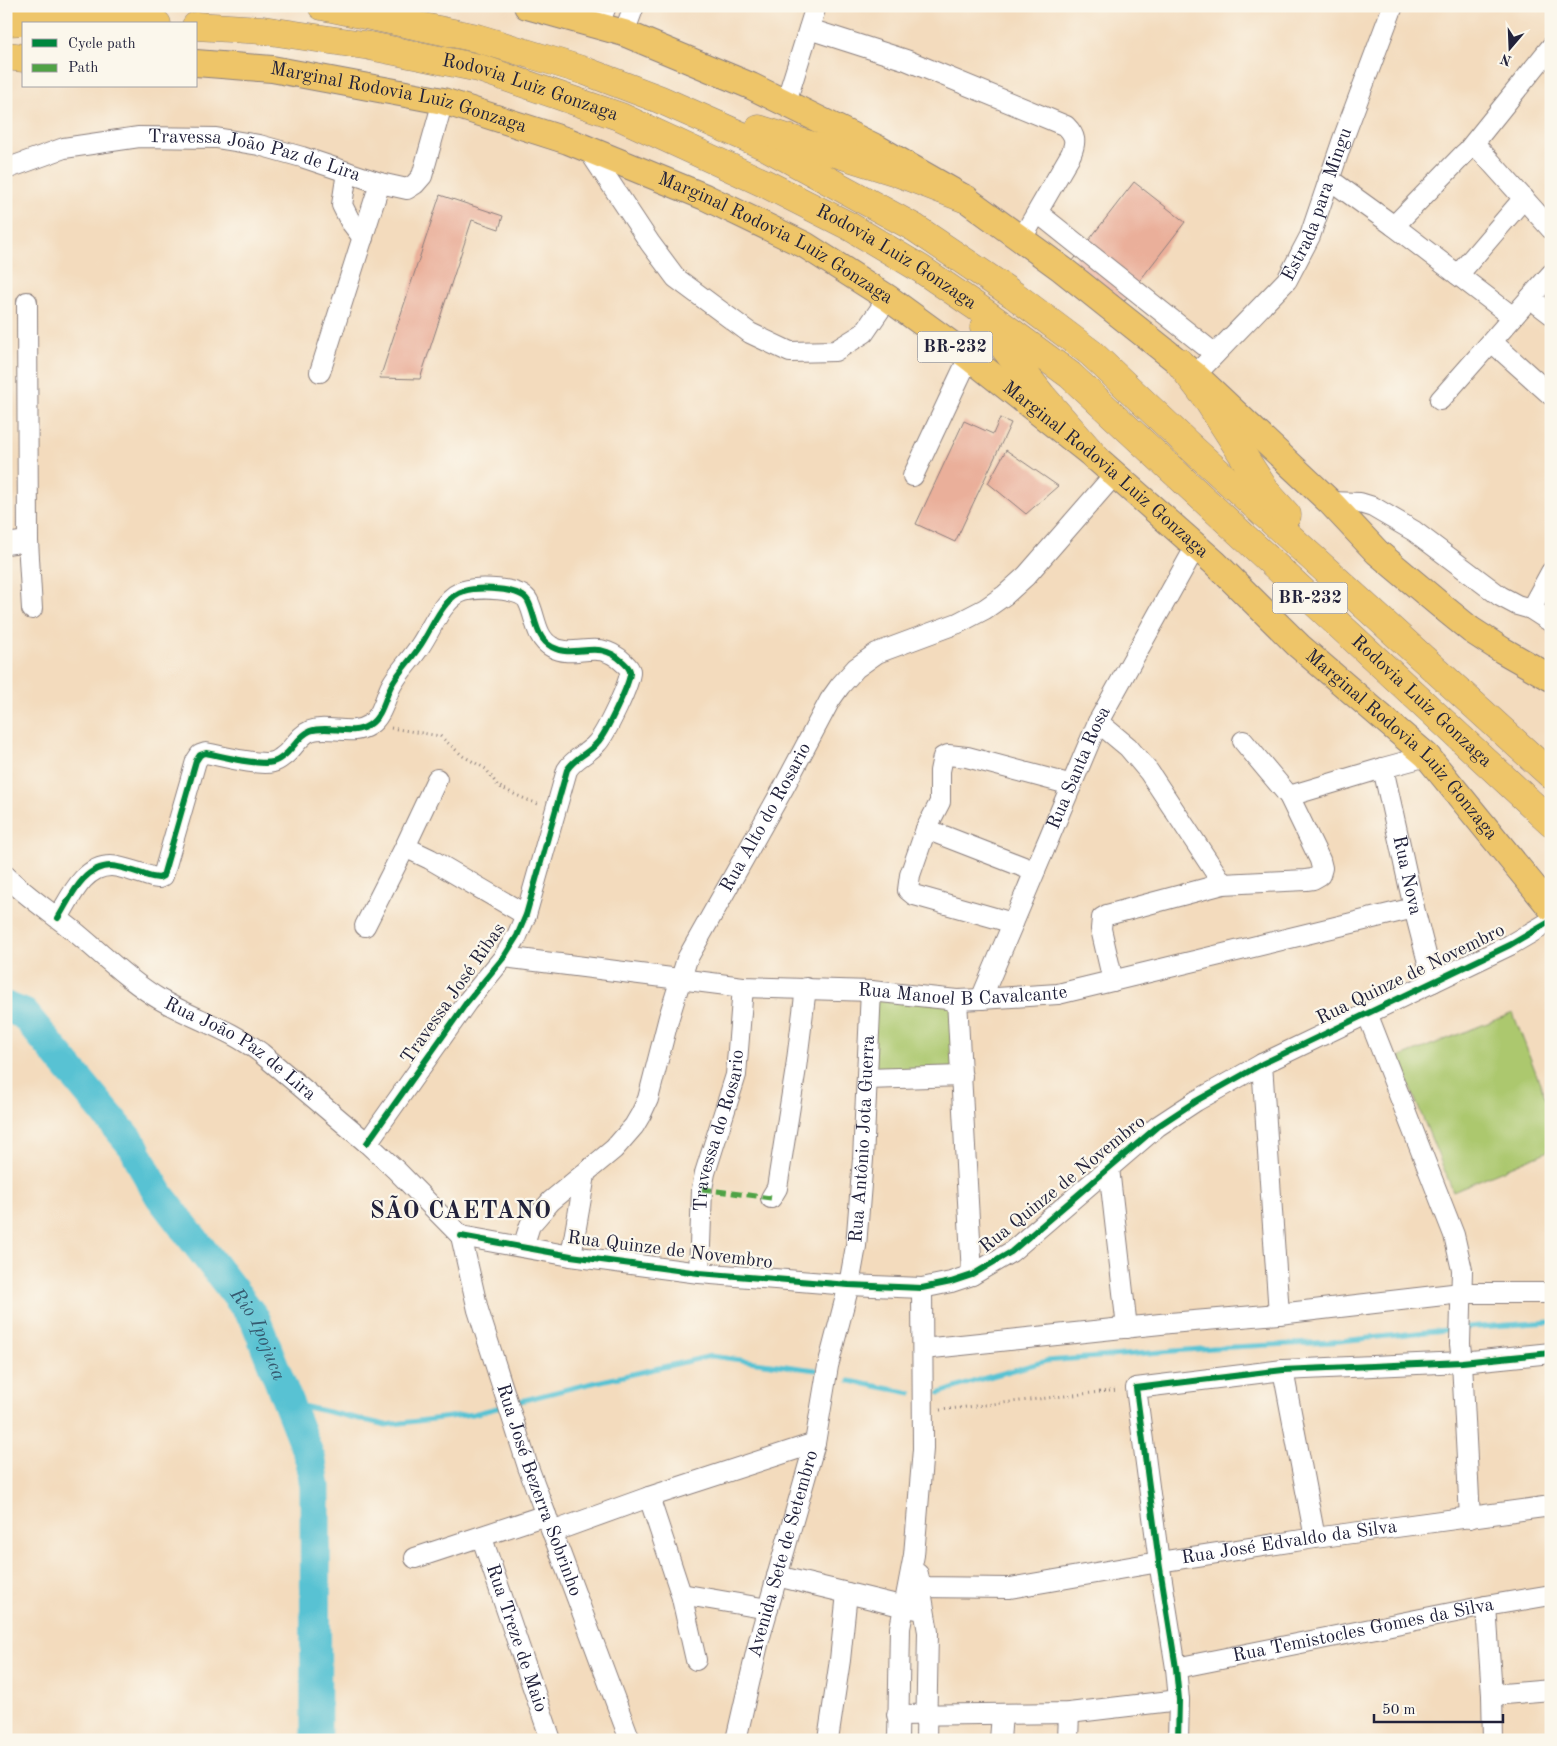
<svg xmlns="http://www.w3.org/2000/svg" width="1557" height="1746" font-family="'Old Standard TT',serif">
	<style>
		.green { fill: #acc86e; stroke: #677554 }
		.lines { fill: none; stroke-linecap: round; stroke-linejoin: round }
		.stream { stroke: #58c2d3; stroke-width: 5 }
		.river { stroke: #58c2d3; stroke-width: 31 }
		.building { fill: #eaaf9a }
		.minor-casing { stroke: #8a7e7c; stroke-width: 22 }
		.major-casing { stroke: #8a7e7c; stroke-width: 28 }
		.highway-casing { stroke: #8a7e7c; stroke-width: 29 }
		.path { stroke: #8a7e7c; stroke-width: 3; stroke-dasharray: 1 4; stroke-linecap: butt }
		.minor { stroke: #fff; stroke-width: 20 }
		.major { stroke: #eec569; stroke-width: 26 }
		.highway { stroke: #eec569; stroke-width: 28 }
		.quiet { stroke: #50a245; stroke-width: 5; stroke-dasharray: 10 5; stroke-linecap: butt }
		.cycleway-casing { stroke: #fbf7ec; stroke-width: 9 }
		.cycleway { stroke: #00873e; stroke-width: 6 }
		.labels { text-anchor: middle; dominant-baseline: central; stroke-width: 4.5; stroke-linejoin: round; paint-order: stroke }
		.shield { fill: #fbf7ec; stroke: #636270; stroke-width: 1 }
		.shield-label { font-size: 18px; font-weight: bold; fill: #22223b }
		.street-label { font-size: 19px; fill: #22223b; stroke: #fbf7ec }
		.water-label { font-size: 20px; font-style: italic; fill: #355a70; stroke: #fbf7ec }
		.district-label { font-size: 24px; font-weight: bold; letter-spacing: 1px; fill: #22223b; stroke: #fbf7ec }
	</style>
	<rect width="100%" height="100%" fill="#fbf7ec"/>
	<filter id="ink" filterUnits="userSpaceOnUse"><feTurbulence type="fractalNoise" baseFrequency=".02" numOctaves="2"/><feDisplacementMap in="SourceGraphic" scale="10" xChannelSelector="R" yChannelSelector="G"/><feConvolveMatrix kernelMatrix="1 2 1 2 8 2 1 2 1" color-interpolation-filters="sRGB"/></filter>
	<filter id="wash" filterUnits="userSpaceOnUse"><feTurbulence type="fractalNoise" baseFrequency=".0096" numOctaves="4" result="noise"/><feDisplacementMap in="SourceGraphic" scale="20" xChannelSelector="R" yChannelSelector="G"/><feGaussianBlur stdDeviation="1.12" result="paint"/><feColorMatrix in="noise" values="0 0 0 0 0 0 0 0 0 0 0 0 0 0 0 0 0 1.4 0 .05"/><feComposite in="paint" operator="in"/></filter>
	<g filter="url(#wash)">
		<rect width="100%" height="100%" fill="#f3dbbd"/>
		<!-- green -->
		<g class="green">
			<path d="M875 996 953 1002 956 1069 870 1073Z"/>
			<path d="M1513 1013 1551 1112V1150L1453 1191 1398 1058Z"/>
		</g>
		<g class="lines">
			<!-- stream -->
			<g class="stream">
				<path d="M1464 1328 1551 1322"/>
				<path d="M850 1381 911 1393"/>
				<path d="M940 1393 978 1380 1046 1361 1213 1348 1331 1342 1455 1329"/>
				<path d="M289 1403 386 1425 473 1414 505 1406"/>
				<path d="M513 1403 571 1388 711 1356 816 1370"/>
			</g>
			<!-- river -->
			<path class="river" id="s1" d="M6 1007 24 1014 134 1147 146 1172 160 1196 255 1319 311 1461 315 1486 316 1740"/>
		</g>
		<g id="blocks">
			<!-- building -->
			<g class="building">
				<path d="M1134 182 1185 222 1124 301 1072 262Z"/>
				<path d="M440 195 503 216 499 229 472 220 420 379 380 378Z"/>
				<path d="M1000 418 1011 423 955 542 916 524 964 421 993 434Z"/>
				<path d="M1006 450 1058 486 1026 514 988 483Z"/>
			</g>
		</g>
	</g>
	<g filter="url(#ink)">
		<use href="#blocks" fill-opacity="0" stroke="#8a7e7c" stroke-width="1"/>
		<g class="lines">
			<defs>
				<g id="minor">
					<path d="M599 25 606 6"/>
					<path d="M809 29 906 60 1066 126C1076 136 1076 142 1071 154L1021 240"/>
					<path d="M624 33 634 6"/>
					<path d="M786 102 816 6"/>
					<path d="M1469 149 1551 47"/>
					<path d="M589 151 650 243 676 278 750 333 790 352 835 351 864 333 888 298"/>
					<path id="s2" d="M6 169 64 148 139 137 216 138 259 145 302 157 380 183 407 189 415 184 422 176 443 101"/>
					<path d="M347 172 342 205 350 221 363 238"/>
					<path d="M1329 179 1394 226 1513 317"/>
					<path d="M1038 213 1215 354"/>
					<path d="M1394 226 1464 154C1470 148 1473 148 1480 150L1551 229"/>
					<path d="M1458 275 1524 198"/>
					<path d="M1530 298 1551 314"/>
					<path d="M27 302 28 541 32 609"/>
					<path d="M1492 342 1551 395"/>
					<path d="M320 372 380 183"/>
					<path id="s3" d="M1195 375 1287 280 1310 236 1343 139 1393 6"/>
					<path d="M1440 400 1551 274"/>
					<path d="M913 476 969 357"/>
					<path d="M1330 502 1360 503 1373 507 1414 531 1500 596 1517 605 1531 609"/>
					<path d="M6 544 28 541"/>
					<path d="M1551 572 1531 609 1551 622"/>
					<path d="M1098 722 1128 747 1149 772 1223 884"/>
					<path id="s4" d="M1383 768 1414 908 1433 982"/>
					<path d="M1289 796 1383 768 1427 756"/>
					<path d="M926 829 1034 871"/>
					<path d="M405 847 430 859 526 915"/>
					<path id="s5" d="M6 876C27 897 52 913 74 931 102 954 129 981 161 1000 194 1019 230 1029 261 1053L367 1143 396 1170 461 1236"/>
					<path d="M58 918C71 897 83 866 111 866 120 866 142 874 152 877L159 878 163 876 196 761 200 755 206 753C222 756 258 766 273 762 278 761 282 757 286 754 294 747 300 735 310 731 329 724 351 737 369 725 382 717 385 698 391 686 399 671 411 660 420 646 429 633 435 617 446 604 451 598 456 593 464 591 477 587 521 587 528 601 536 616 535 638 552 647 576 660 597 637 623 662 626 665 629 667 630 671 632 680 605 735 597 743 588 754 575 757 567 770L526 915 517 936 504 957 467 1002 367 1143"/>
					<path d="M1013 923 914 895 908 890 910 875 926 829 940 802V771L943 757 948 755 967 757 1072 785"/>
					<path d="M365 926 405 847 437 779"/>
					<path id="s6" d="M504 957 743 987 871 991 957 1000 981 999 1058 994 1414 908"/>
					<path d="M1113 981 1101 929 1102 918 1107 915 1223 884 1306 880 1313 879 1320 875 1322 868 1320 860 1289 796 1243 741"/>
					<path id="s7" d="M981 999 1098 722 1196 546"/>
					<path d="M957 1000 972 1275"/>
					<path d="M1367 1013 1454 1235 1462 1270 1460 1344 1462 1362 1470 1518"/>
					<path d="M1262 1064 1279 1314"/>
					<path d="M867 1079 962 1076"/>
					<path d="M1109 1168 1127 1328"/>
					<path d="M771 1198 777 1188 796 1068 806 988"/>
					<path d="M461 1236 571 1256 699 1273 849 1285 922 1288 951 1282 972 1275 1011 1252 1158 1126 1196 1101 1262 1064 1510 945 1551 921"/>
					<path id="s8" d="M461 1236 478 1310 528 1467 630 1740"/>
					<path id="s9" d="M523 1247 530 1225 538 1216 551 1201 614 1149 634 1126 641 1114 648 1099 669 1017 687 959 784 787 830 700 840 686 856 668 877 653 958 623 985 609 1005 595 1026 576 1115 474"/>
					<path d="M571 1256 585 1175"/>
					<path id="s10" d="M699 1273 702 1189 705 1173 736 1075 743 987"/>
					<path d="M923 1349 1170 1323 1279 1314 1461 1293H1551"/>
					<path d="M1283 1370 1315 1538"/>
					<path d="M649 1497 681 1594 696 1660"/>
					<path d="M552 1532 649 1497 815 1443"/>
					<path id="s11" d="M482 1538 551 1740"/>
					<path d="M415 1558 546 1515"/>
					<path d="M918 1574 928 1632 926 1740"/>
					<path d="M777 1576 905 1607 917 1609"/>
					<path id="s12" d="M909 1585 920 1587 1010 1588 1159 1562 1315 1538 1551 1506"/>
					<path d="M681 1594 768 1609"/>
					<path d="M1486 1606 1492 1695 1493 1740"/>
					<path id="s13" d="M1176 1668 1486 1606 1551 1595"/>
					<path d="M1492 1695 1551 1690"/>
					<path d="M897 1715 1069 1713 1179 1700"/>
					<path id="s14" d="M736 1740 759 1640 815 1443 828 1366 849 1285 856 1246 863 1159 871 991"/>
					<path d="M828 1740 840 1660 847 1593"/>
					<path d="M898 1740 900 1628 914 1555 923 1449 922 1288"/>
					<path d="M1000 1740 1002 1714"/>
					<path d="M1068 1740 1069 1713"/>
					<path d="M1178 1740 1179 1700 1176 1668 1159 1562 1136 1388 1283 1370 1462 1362 1551 1353"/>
				</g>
				<g id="major">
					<path d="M527 6 624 33 751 86 877 148 966 199 1062 269 1195 375 1330 502 1377 552 1439 604 1471 630 1502 650 1551 678"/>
					<path id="s15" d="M196 63 272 69 443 101 568 141 705 197 805 245 888 298 969 357 1095 457 1215 563 1299 646 1427 756 1551 908"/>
				</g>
				<g id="highway">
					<path d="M322 6 477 38 585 71 659 99 765 146 915 228 1014 295 1091 353 1194 450 1551 775"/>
					<path d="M6 22 75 19 157 24"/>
					<path id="s16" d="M196 26 263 30 370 46 479 68 621 117 766 184 849 226 921 269 984 312 1070 375 1551 822"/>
					<path d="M6 56 24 58"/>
					<path d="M759 129 896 172 966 199"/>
					<path d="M984 328 1003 346 1042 396 1095 457"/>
					<path d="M1179 362 1205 396 1267 493 1287 515"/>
				</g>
			</defs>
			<!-- minor casing -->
			<use href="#minor" class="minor-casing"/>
			<!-- major casing -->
			<use href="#major" class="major-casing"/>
			<!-- highway casing -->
			<use href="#highway" class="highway-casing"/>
			<!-- path -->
			<g class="path">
				<path d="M391 728 440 736 463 756 486 769 498 786 516 795 540 805"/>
				<path d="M940 1410 1118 1390"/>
			</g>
			<!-- minor -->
			<use href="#minor" class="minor"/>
			<!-- major -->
			<use href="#major" class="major"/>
			<!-- highway -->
			<use href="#highway" class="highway"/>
			<!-- quiet -->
			<path class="quiet" d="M702 1189 771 1198"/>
			<defs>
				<g id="cycleway">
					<path d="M58 918C71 897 83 866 111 866 120 866 142 874 152 877L159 878 163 876 196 761 200 755 206 753C222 756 258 766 273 762 278 761 282 757 286 754 294 747 300 735 310 731 329 724 351 737 369 725 382 717 385 698 391 686 399 671 411 660 420 646 429 633 435 617 446 604 451 598 456 593 464 591 477 587 521 587 528 601 536 616 535 638 552 647 576 660 597 637 623 662 626 665 629 667 630 671 632 680 605 735 597 743 588 754 575 757 567 770L526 915 517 936 504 957 467 1002 367 1143"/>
					<path d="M461 1236 571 1256 699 1273 849 1285 922 1288 951 1282 972 1275 1011 1252 1158 1126 1196 1101 1262 1064 1510 945 1551 921"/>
					<path d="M1178 1740 1179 1700 1176 1668 1159 1562 1136 1388 1283 1370 1462 1362 1551 1353"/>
				</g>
			</defs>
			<!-- cycleway casing -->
			<use href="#cycleway" class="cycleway-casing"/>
			<!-- cycleway -->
			<use href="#cycleway" class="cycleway"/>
		</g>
	</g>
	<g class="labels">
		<!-- shield labels -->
		<g class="shield">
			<rect x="917.5" y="331.5" width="75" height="31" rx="4"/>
			<rect x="1272.5" y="582.5" width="75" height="31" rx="4"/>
		</g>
		<g class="shield-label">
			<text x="955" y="347">BR-232</text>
			<text x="1310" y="598">BR-232</text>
		</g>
		<!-- street labels -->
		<g class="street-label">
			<text stroke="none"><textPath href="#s16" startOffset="341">Rodovia Luiz Gonzaga</textPath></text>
			<text stroke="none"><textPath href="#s15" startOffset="206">Marginal Rodovia Luiz Gonzaga</textPath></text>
			<text stroke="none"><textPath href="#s2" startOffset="255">Travessa João Paz de Lira</textPath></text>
			<text stroke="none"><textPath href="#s3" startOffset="214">Estrada para Mingu</textPath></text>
			<text stroke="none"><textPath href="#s15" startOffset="611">Marginal Rodovia Luiz Gonzaga</textPath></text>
			<text stroke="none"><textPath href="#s16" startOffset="746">Rodovia Luiz Gonzaga</textPath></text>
			<text stroke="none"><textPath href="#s15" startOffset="1016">Marginal Rodovia Luiz Gonzaga</textPath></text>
			<text stroke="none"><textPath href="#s16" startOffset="1436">Rodovia Luiz Gonzaga</textPath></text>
			<text stroke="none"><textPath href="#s15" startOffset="1421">Marginal Rodovia Luiz Gonzaga</textPath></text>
			<text stroke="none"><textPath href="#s7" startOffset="251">Rua Santa Rosa</textPath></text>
			<text stroke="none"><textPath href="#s9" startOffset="505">Rua Alto do Rosario</textPath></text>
			<text stroke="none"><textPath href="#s4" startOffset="110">Rua Nova</textPath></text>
			<text transform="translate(1411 975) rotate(-26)">Rua Quinze de Novembro</text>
			<text stroke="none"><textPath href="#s6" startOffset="461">Rua Manoel B Cavalcante</textPath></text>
			<text transform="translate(454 994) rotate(-55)">Travessa José Ribas</text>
			<text stroke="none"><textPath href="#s5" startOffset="292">Rua João Paz de Lira</textPath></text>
			<text stroke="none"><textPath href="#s10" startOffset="145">Travessa do Rosario</textPath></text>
			<text stroke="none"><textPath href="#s14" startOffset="616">Rua Antônio Jota Guerra</textPath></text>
			<text transform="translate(1063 1185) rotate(-39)">Rua Quinze de Novembro</text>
			<text transform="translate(670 1251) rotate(7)">Rua Quinze de Novembro</text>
			<text stroke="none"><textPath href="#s8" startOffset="266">Rua José Bezerra Sobrinho</textPath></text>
			<text stroke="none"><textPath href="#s12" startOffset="384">Rua José Edvaldo da Silva</textPath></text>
			<text stroke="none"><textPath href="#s14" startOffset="192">Avenida Sete de Setembro</textPath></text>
			<text stroke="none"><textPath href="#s13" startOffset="191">Rua Temistocles Gomes da Silva</textPath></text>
			<text stroke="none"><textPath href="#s11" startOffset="106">Rua Treze de Maio</textPath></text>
		</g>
		<!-- water labels -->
		<g class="water-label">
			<text stroke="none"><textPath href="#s1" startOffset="418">Rio Ipojuca</textPath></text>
		</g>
		<!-- district labels -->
		<g class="district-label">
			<text x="461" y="1212">SÃO CAETANO</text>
		</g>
	</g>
	<!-- margin -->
	<rect width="1557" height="1746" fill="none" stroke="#fbf7ec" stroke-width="25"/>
	<!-- legend -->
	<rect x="22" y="22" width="175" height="65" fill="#fbf7ec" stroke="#a4a2a5"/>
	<rect x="32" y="39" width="25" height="8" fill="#00873e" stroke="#a4a2a5"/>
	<text x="68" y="48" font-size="15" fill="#22223b">Cycle path</text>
	<rect x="32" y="64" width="25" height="8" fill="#50a245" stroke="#a4a2a5"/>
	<text x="68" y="72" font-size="15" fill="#22223b">Path</text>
	<!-- north arrow -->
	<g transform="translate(1510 48) rotate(199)" stroke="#fbf7ec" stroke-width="4" paint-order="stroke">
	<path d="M0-4L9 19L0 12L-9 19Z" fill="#22223b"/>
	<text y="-8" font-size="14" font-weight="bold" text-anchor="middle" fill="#22223b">N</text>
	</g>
	<!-- scale -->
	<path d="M1374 1714v8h129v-8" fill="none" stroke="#22223b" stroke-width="2.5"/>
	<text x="1382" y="1714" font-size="15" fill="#22223b" stroke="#fbf7ec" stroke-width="4" paint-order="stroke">50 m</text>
</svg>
